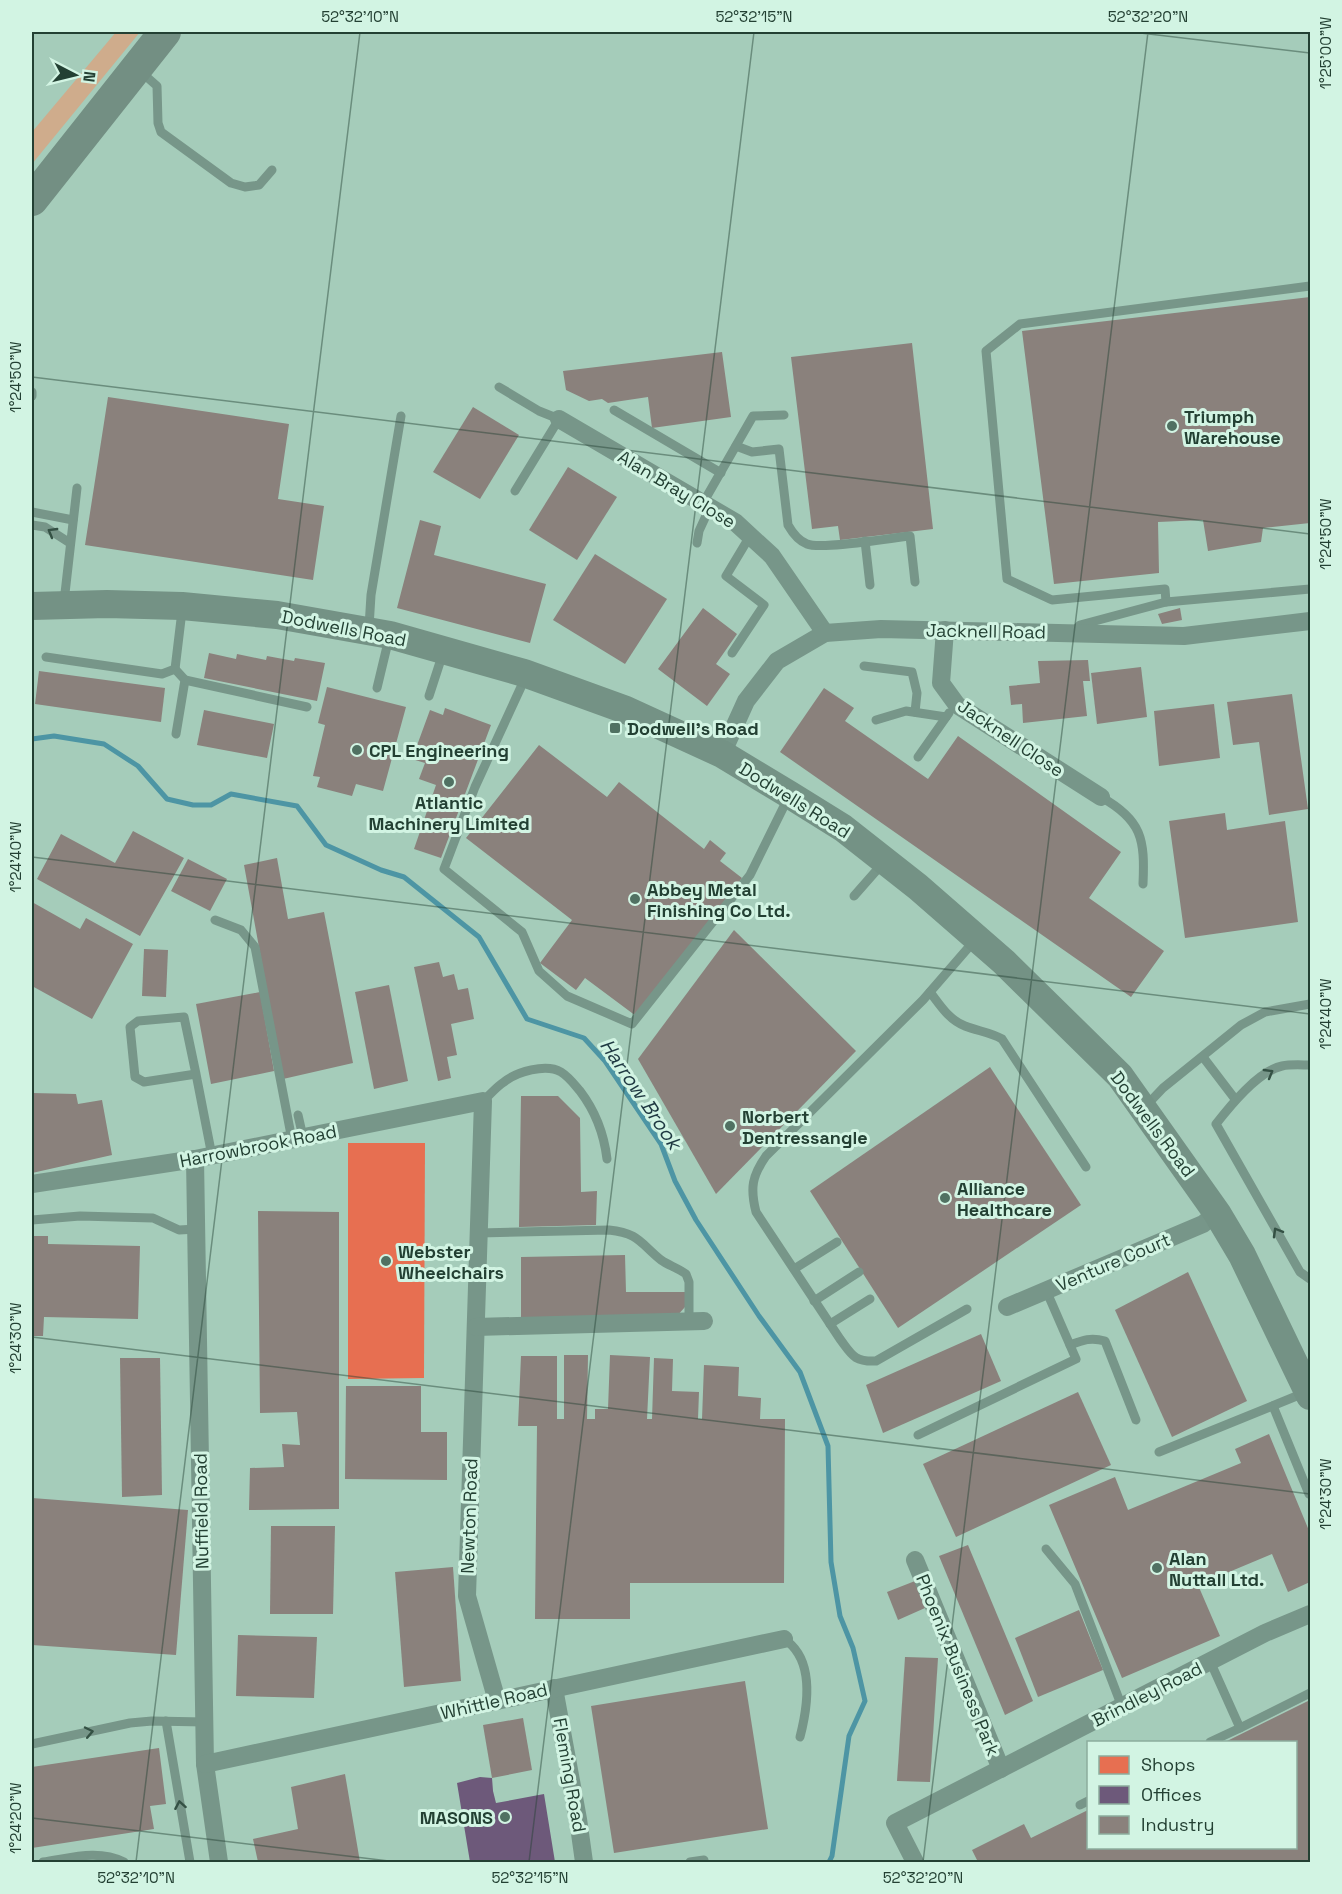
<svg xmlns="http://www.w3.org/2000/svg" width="1342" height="1894" font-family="'Space Grotesk',sans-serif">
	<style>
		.green { fill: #cfac8c }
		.shops { fill: #e76f51 }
		.offices { fill: #6d597a }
		.industry { fill: #8a817c }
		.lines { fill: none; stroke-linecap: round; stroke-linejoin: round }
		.stream { stroke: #4d95a4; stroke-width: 5 }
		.lane { stroke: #779689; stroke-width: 9 }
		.street { stroke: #779689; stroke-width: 18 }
		.primary { stroke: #749285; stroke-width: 28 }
		.highway { stroke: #738f83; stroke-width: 32 }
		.oneway { stroke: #345144 }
		.ticks { fill: none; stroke: #234033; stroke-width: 1.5; stroke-opacity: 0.45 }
		.poi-dot { fill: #507162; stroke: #d2f4e3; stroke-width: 2 }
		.labels { text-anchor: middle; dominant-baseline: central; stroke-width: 6; stroke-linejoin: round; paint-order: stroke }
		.poi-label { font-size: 18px; font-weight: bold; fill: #234033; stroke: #d2f4e3; text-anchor: start }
		.street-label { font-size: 18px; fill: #234033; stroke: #d2f4e3 }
		.water-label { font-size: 20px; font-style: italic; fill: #1e3841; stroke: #d2f4e3 }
		.neatline { fill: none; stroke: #234033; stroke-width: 2 }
		.ticks-label { font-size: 15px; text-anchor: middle; fill: #234033 }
	</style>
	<rect width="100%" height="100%" fill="#a5ccba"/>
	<!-- green -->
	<path class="green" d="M116 32H140L32 164V132Z"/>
	<!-- shops -->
	<path class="shops" d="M348 1143H425L424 1378 348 1379Z"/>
	<!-- offices -->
	<path class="offices" d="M480 1777 492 1778 493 1791 496 1803 544 1794 555 1862H470L457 1783Z"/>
	<!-- industry -->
	<g class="industry">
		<path d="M1310 297V523L1263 528 1261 542 1208 551 1203 520 1158 522 1159 573 1054 584 1022 331Z"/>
		<path d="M912 343 933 529 840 540 838 526 812 529 791 357Z"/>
		<path d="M722 352 731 417 652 428 648 397 608 403 602 399 589 401 566 390 563 371Z"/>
		<path d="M108 397 289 424 278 499 324 506 313 580 85 545Z"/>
		<path d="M473 407 519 435 480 499 433 472Z"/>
		<path d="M568 467 617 497 577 560 529 530Z"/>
		<path d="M420 520 441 526 434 555 546 584 530 643 397 608Z"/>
		<path d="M595 554 667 599 625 664 553 620Z"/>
		<path d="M703 608 737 634 716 664 730 674 707 706 658 669Z"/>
		<path d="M1180 608 1182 620 1162 624 1158 614Z"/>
		<path d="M209 653 236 659 237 654 266 660 267 656 294 661 295 658 325 663 317 701 204 678Z"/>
		<path d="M1088 660 1090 681H1083L1087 716 1023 723 1022 704 1011 705 1009 686 1040 683 1038 661Z"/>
		<path d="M1141 667 1147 717 1097 724 1091 673Z"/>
		<path d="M39 671 165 688 161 722 35 704Z"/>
		<path d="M327 687 406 707 383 791 356 784 352 796 317 787 320 777 313 776 325 725 318 723Z"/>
		<path d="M824 688 854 708 845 721 928 779 958 736 1121 852 1089 898 1164 951 1131 997 780 752Z"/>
		<path d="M1292 694 1308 809 1269 815 1259 742 1233 745 1227 702Z"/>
		<path d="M1214 704 1220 758 1159 766 1154 711Z"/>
		<path d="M445 708 491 725 441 858 414 849 436 785 419 779 425 763 412 759 430 710 443 715Z"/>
		<path d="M204 710 274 724 267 758 197 745Z"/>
		<path d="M539 745 607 797 619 782 704 849 710 840 726 853 720 861 742 878 636 1016 585 978 576 990 540 963 572 920 466 838Z"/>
		<path d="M1225 813 1227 830 1285 821 1298 922 1185 938 1169 821Z"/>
		<path d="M133 831 184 858 140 936 37 879 61 834 115 863Z"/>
		<path d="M277 858 288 919 324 912 353 1063 283 1079 244 865Z"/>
		<path d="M188 859 227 879 210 911 171 891Z"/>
		<path d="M32 902 80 929 86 918 133 944 92 1019 32 986Z"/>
		<path d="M734 930 856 1051 716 1194 638 1059Z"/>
		<path d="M144 949 168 950 166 997 142 996Z"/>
		<path d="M439 962 443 977 454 974 458 990 468 988 474 1019 451 1024 457 1055 447 1057 451 1078 438 1081 414 967Z"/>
		<path d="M389 985 408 1081 374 1089 355 992Z"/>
		<path d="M260 992 274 1071 211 1084 196 1004Z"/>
		<path d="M990 1067 1081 1205 898 1328 810 1191Z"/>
		<path d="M32 1093 76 1094 78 1104 102 1100 112 1155 32 1173Z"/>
		<path d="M521 1096H558L580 1118 581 1192 597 1191 596 1225 519 1227Z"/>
		<path d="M258 1211 339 1212V1509L249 1510 250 1468 284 1467 282 1444 300 1445 297 1412 260 1413Z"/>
		<path d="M32 1236H48V1244L140 1246 138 1319 44 1317 43 1336H32Z"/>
		<path d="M625 1255 626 1292H685V1307L676 1317H521V1257Z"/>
		<path d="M1188 1272 1247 1401 1172 1437 1115 1310Z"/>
		<path d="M981 1334 1001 1381 883 1433 866 1385Z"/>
		<path d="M564 1355H588L587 1419H595V1409H608L610 1355 650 1357 647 1419H652L654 1358 673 1359 672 1391 699 1392 698 1419H702L704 1365 739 1367 738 1396 761 1398 760 1419H785L784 1583H630V1619H535L537 1426H518L521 1356H557V1419H564Z"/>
		<path d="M120 1358H160L162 1495 122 1497Z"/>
		<path d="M346 1386H421V1432H447V1480L345 1479Z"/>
		<path d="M1078 1392 1111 1465 956 1537 923 1464Z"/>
		<path d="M1269 1434 1310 1533V1582L1288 1592 1272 1554 1198 1585 1220 1636 1122 1678 1049 1505 1115 1477 1128 1510 1241 1463 1235 1449Z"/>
		<path d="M32 1498 188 1510 176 1655 32 1645Z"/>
		<path d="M271 1526H335L333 1614H270Z"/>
		<path d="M968 1545 1033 1701 1005 1715 939 1556Z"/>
		<path d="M453 1567 461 1681 404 1687 395 1572Z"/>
		<path d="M915 1581 925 1608 898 1620 887 1592Z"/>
		<path d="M1079 1610 1103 1670 1038 1697 1015 1638Z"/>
		<path d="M238 1635 317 1637 314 1698 236 1696Z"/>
		<path d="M905 1657 938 1658 930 1782 897 1781Z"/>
		<path d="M745 1681 768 1829 614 1853 591 1706Z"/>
		<path d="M1310 1700V1862H978L972 1850 1024 1824 1031 1838 1088 1810V1848H1296V1742H1225Z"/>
		<path d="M523 1718 532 1770 492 1778 483 1725Z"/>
		<path d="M159 1748 166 1804 150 1806 154 1829 32 1848V1767Z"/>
		<path d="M345 1774 360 1862H258L253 1839 298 1829 291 1787Z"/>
	</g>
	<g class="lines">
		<!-- stream -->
		<path class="stream" d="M32 739 54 736 104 744 138 766 167 799 193 805H211L231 794 297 806 326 845 381 870 404 877 479 937 527 1019 584 1038 605 1061 661 1144 675 1181 696 1220 759 1316 800 1372 828 1446 831 1562 840 1616 853 1648 865 1701 849 1736 832 1856 829 1862"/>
		<!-- lane -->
		<g class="lane">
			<path d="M140 71 157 86 158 123 161 132 231 183 245 187 259 185 272 170"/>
			<path d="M499 387 539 411 559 419 515 491"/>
			<path d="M32 392V396"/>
			<path d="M614 410 721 473"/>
			<path d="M736 446 752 452 779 449 788 525C792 532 799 541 807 544 821 550 891 538 910 536L915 582"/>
			<path d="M703 503 753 416 784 415"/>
			<path d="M32 512 73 520"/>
			<path d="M32 525 45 527 70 543"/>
			<path d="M865 541 870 585"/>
			<path d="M697 543 699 531 710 507"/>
			<path d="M64 602 77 488"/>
			<path d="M1166 602 1165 589 1052 600 1007 579 986 351 1020 324 1310 286"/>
			<path d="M369 627 371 595 401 416"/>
			<path d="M1074 632 1080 625 1166 602 1310 589"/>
			<path d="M732 653 764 605 726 576 750 536"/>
			<path d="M46 657 162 674 175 669 182 611"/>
			<path d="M864 666 912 672 917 693 915 712"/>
			<path d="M175 669 185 680 176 734"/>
			<path d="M523 675 521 687 475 787 444 869 522 932 539 971 567 996 632 1024 750 875 788 798"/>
			<path d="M185 680 307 707"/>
			<path d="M377 688 389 638"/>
			<path d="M429 696 443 653"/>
			<path d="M876 720 906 711 946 717"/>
			<path d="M918 757 949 713"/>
			<path d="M1101 797C1142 820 1145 839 1143 884"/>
			<path d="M854 896 883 863"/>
			<path d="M215 920 241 930 255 947 292 1140"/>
			<path d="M930 992C940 1005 949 1020 965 1026 977 1031 990 1032 1002 1039L1086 1167"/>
			<path d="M1203 1057 1235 1099"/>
			<path d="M1310 1065C1302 1065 1291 1064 1282 1066 1258 1071 1230 1106 1216 1124L1300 1272 1310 1279"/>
			<path d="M196 1074 184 1017 138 1021 130 1027 135 1077 144 1082 196 1074 212 1156"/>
			<path d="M483 1101C490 1095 496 1087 504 1082 516 1072 546 1063 561 1072 569 1077 574 1084 580 1091 596 1112 604 1134 607 1159"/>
			<path d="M1145 1107 1163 1088 1241 1025 1265 1012 1310 1004"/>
			<path d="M298 1115 303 1137"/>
			<path d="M32 1220 80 1216 153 1218 179 1230 197 1229"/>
			<path d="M479 1233 609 1230C639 1233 640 1243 661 1260 668 1265 678 1268 686 1274L689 1282V1321"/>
			<path d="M794 1269 837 1242"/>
			<path d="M814 1301 859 1272"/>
			<path d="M967 1309 876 1361C854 1362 852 1355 840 1339L756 1212C750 1188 752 1176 766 1156L923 1000 975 940"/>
			<path d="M830 1324 870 1299"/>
			<path d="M1070 1345C1083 1340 1091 1337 1105 1341L1136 1420"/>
			<path d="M1273 1406 1309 1494"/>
			<path d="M918 1435 1076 1359 1046 1290"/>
			<path d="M1159 1452 1304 1393"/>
			<path d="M1046 1549 1075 1584 1122 1707"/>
			<path d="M784 1639C815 1659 808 1706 800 1737"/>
			<path d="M166 1721 190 1862"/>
			<path d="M1240 1728 1310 1693"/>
			<path d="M1210 1742 1240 1728 1210 1661"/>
			<path d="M32 1744 130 1723 152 1721 205 1722"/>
			<path d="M1080 1805 1088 1801"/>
			<path d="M43 1862C71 1858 98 1849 124 1862"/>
			<path d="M690 1862 704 1860"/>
		</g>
		<!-- street -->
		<g class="street">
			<path d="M559 419 735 522 772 556 825 633"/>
			<path d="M945 630 941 683 957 705 1101 797"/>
			<path d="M722 754 746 701 777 661 825 633 881 629 1184 636 1310 621"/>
			<path d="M195 1159 205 1764 219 1862"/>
			<path d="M32 1184 195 1159 483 1101 467 1596 497 1701"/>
			<path d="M1007 1307 1203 1224 1217 1213"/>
			<path d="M476 1327 704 1321"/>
			<path d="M915 1560 1001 1769"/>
			<path d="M554 1688 578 1819 584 1862"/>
			<path d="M205 1764 784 1639"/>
			<path d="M915 1862 895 1823 1265 1633 1310 1614"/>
		</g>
		<!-- primary -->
		<path class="primary" d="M32 606 107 604 182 606 277 615 390 635 524 673 626 710 722 754 790 795 843 828 918 887 1004 962 1120 1076 1217 1213 1242 1255 1310 1396"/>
		<!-- highway -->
		<path class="highway" d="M32 200 165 32"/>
	</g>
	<!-- one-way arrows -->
	<defs><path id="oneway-chevron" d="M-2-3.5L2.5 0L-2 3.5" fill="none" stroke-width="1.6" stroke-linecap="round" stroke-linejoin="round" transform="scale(1.5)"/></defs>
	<g class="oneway">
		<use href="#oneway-chevron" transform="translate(52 532) rotate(-150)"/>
		<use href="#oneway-chevron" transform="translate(1269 1073) rotate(-30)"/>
		<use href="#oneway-chevron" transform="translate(1277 1232) rotate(-120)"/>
		<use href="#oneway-chevron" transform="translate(89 1732) rotate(-12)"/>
		<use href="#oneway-chevron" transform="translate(180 1805) rotate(-100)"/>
	</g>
	<!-- ticks -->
	<path class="ticks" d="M1132 32 1310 53M32 377 1310 534M32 857 1310 1014M32 1337 1310 1494M32 1818 397 1862M136 1862 360 32M529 1862 754 32M923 1862 1148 32"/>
	<!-- markers -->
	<g class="poi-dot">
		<circle cx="1172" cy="426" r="6"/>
		<rect x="609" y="722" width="12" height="12" rx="3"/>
		<circle cx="357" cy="750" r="6"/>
		<circle cx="449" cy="782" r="6"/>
		<circle cx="635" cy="899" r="6"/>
		<circle cx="730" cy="1126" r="6"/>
		<circle cx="945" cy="1198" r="6"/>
		<circle cx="386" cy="1261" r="6"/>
		<circle cx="1157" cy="1568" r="6"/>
		<circle cx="505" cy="1817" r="6"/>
	</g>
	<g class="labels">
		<!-- poi labels -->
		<g class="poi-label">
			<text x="1184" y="416">Triumph<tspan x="1184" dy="21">Warehouse</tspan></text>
			<text x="627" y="728">Dodwell's Road</text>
			<text x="369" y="750">CPL Engineering</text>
			<text x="449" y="802" text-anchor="middle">Atlantic<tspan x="449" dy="21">Machinery Limited</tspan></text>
			<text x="647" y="889">Abbey Metal<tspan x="647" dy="21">Finishing Co Ltd.</tspan></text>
			<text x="742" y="1116">Norbert<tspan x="742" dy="21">Dentressangle</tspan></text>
			<text x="957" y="1188">Alliance<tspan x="957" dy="21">Healthcare</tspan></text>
			<text x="398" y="1251">Webster<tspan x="398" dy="21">Wheelchairs</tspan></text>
			<text x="1169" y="1558">Alan<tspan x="1169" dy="21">Nuttall Ltd.</tspan></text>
			<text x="493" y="1817" text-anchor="end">MASONS</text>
		</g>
		<!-- street labels -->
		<g class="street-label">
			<text transform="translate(677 489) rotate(31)">Alan Bray Close</text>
			<text transform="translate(344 628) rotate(11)">Dodwells Road</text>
			<text transform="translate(986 631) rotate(1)">Jacknell Road</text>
			<text transform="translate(1011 738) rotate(34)">Jacknell Close</text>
			<text transform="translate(795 800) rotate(32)">Dodwells Road</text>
			<text transform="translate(1153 1124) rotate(53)">Dodwells Road</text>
			<text transform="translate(258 1146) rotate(-11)">Harrowbrook Road</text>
			<text transform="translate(1113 1262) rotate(-23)">Venture Court</text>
			<text transform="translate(201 1511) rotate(-91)">Nuffield Road</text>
			<text transform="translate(469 1516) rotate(-88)">Newton Road</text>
			<text transform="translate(958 1665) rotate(68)">Phoenix Business Park</text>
			<text transform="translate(1147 1694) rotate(-27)">Brindley Road</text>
			<text transform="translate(494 1701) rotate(-13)">Whittle Road</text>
			<text transform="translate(570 1775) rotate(80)">Fleming Road</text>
		</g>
		<!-- water labels -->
		<g class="water-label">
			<text transform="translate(641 1094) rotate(56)">Harrow Brook</text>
		</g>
	</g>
	<!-- border -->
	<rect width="1342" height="1894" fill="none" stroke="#d2f4e3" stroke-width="66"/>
	<!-- legend -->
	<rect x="1087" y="1741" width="210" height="108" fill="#d2f4e3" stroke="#8cac9d" stroke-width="1.5"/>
	<rect x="1099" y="1756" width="30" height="18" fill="#e76f51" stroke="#8cac9d" stroke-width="1.5"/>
	<text x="1141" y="1771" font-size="18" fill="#234033">Shops</text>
	<rect x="1099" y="1786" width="30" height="18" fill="#6d597a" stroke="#8cac9d" stroke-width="1.5"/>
	<text x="1141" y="1801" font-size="18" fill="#234033">Offices</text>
	<rect x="1099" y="1816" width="30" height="18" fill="#8a817c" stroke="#8cac9d" stroke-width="1.5"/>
	<text x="1141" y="1831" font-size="18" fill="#234033">Industry</text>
	<!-- north arrow -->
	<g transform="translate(75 75) rotate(97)" stroke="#d2f4e3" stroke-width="4.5" paint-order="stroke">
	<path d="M0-4.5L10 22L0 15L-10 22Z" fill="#234033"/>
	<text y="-9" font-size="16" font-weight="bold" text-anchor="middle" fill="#234033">N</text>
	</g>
	<rect x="33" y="33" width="1276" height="1828" class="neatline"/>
	<g class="ticks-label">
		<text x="360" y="22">52°32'10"N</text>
		<text x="754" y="22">52°32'15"N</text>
		<text x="1148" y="22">52°32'20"N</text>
		<text transform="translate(1326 53) rotate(-90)" y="5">1°25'00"W</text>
		<text transform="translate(16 377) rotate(-90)" y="5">1°24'50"W</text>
		<text transform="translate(1326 534) rotate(-90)" y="5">1°24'50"W</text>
		<text transform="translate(16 857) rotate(-90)" y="5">1°24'40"W</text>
		<text transform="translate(1326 1014) rotate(-90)" y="5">1°24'40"W</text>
		<text transform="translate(16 1338) rotate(-90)" y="5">1°24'30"W</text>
		<text transform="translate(1326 1494) rotate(-90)" y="5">1°24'30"W</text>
		<text transform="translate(16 1818) rotate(-90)" y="5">1°24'20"W</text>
		<text x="136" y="1883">52°32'10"N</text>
		<text x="530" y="1883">52°32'15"N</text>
		<text x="923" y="1883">52°32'20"N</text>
	</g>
</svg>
